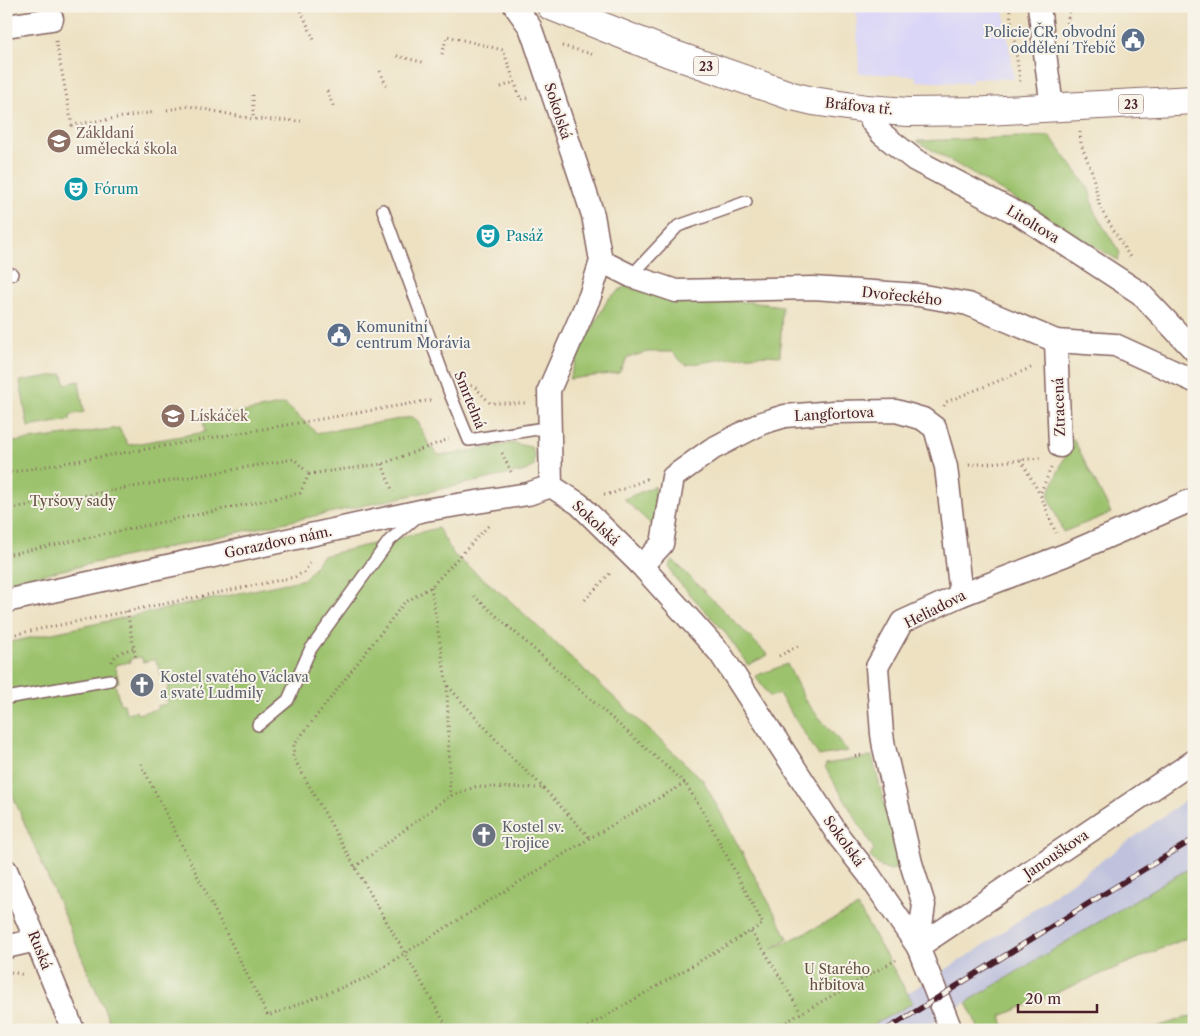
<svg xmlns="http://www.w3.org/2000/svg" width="1200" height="1036" font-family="'Libre Caslon Text',serif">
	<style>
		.built { fill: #dad6f7 }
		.industrial { fill: #c0c2dd }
		.green { fill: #9cc26d; stroke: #73704c; fill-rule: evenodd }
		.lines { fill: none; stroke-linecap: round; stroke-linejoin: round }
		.service-casing { stroke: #836360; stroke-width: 14 }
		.minor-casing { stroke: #836360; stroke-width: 25 }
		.primary-casing { stroke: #836360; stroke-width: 30 }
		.path { stroke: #836360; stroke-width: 3; stroke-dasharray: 1 4; stroke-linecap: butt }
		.service { stroke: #fff; stroke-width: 11 }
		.minor { stroke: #fff; stroke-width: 22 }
		.primary { stroke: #fff; stroke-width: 28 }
		.rail-casing { stroke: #4a1f2b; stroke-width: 5.5 }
		.rail { stroke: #f7f3e8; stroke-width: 4; stroke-dasharray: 11; stroke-linecap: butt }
		.labels { text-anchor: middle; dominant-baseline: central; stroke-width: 4; stroke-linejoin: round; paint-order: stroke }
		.shield { fill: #f7f3e8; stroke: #7e5f64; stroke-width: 1 }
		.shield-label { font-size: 12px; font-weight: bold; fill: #4a1f2b }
		.service-label { font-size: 14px; fill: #4e5e75; stroke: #f7f3e8; text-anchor: end }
		.street-label { font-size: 14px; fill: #4a1f2b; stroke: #f7f3e8 }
		.education-label { font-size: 14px; fill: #785e54; stroke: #f7f3e8; text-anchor: start }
		.culture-label { font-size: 14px; fill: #0d838f; stroke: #f7f3e8; text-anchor: start }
		.park-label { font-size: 14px; fill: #63503f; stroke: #f7f3e8 }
		.worship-label { font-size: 14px; fill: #5b616d; stroke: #f7f3e8; text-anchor: start }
	</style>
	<rect width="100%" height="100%" fill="#f7f3e8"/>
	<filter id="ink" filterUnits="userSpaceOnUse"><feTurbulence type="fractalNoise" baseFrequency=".02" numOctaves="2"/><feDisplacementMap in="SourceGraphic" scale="10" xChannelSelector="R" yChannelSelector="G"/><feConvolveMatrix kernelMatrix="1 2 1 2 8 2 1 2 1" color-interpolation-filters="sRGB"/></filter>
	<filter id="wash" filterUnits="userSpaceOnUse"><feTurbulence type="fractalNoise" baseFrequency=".0096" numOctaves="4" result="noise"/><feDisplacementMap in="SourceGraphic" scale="20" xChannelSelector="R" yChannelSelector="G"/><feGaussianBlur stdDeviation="1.12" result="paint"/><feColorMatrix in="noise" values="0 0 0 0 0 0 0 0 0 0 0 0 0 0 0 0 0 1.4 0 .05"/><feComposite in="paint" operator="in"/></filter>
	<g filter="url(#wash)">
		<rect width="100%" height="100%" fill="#ede1c2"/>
		<!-- built -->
		<path class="built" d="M856 6H1003L1014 79 972 78V83L934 82 916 81V76L859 73Z"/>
		<!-- industrial -->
		<path class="industrial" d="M1194 794V866L1163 883 1002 980 922 1030H849L980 948Z"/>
		<!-- green -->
		<g class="green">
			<path d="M1050 136 1089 189 1095 213 1120 253 1118 260 917 141Z"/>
			<path d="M625 286 659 295 677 299 750 302 782 306 780 356C749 353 716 361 685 365L672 352H647L627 358 619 373 569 379 580 351 608 299Z"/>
			<path d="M63 374 65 384 79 381 84 412 70 415V420L28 427 20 381Z"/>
			<path d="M285 404 317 433 412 417 417 420 429 445 439 455H448L512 443 531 447 535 457 534 466 525 471 6 582V443L119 428 128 445 205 432 203 420Z"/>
			<path d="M1073 438 1111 513 1063 532 1048 495Z"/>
			<path d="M655 486 654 527 624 499Z"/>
			<path d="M438 528 454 555 508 599 703 780 788 938 772 949 858 907 913 1003 864 1030H113L6 780V643L305 579 322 556ZM141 657 143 662 155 659 157 664H158L160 674 167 678 169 687 165 693 167 704 157 706V709L137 714 136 711 126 713 124 704H120L115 683 119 682 115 665 130 662V659Z"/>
			<path d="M673 560 768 655 748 665 724 631 674 577 669 566Z"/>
			<path d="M787 664 806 702 848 751 819 756 779 694 770 697 755 676Z"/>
			<path d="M872 756 899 860 898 866C888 876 878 865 870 857L874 849 825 767 826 764Z"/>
			<path d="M1194 866V935L1001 1016 1005 1030H979L967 1002 1163 883Z"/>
			<path d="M1194 1015V1030H1147Z"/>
		</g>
	</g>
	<g filter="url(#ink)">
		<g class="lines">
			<defs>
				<g id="service">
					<path d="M383 210 451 396 469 440 550 427"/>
					<path d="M6 275 12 274"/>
					<path d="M631 276 678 226 746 202"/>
					<path d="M6 698 110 680"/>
					<path d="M258 725 288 700 310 650 389 541 418 516"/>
				</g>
				<g id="minor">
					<path d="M515 6 530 27 535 41 593 215 601 261 590 296 549 390 551 486 579 504 640 564 720 653 840 838 869 875 918 947 951 1030"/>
					<path d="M1039 6 1052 108"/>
					<path d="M6 26 52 19"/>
					<path d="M867 109 872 122 882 134 915 160 1022 216 1140 293 1194 350"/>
					<path d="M601 261 631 276 676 291 813 288 918 295 968 304 1056 341 1115 345 1194 381"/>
					<path d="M1056 341 1060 446"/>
					<path d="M640 564 650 557 662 544 673 477 712 449 762 423 785 416 834 412 896 411 923 419 935 428 946 467 961 595"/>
					<path d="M6 601 425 510 528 494 551 486"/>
					<path d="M6 870 36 940 73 1030"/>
					<path d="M6 947 36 940"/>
					<path d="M918 947 924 905 911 863 884 747 882 734 877 667 902 622 961 595 1065 555 1194 499"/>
					<path d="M918 947 1194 761"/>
				</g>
				<path id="primary" d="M551 6 669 53 792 96 813 101 867 109 908 112 986 111 1194 100"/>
			</defs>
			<!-- service casing -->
			<use href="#service" class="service-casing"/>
			<!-- minor casing -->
			<use href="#minor" class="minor-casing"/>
			<!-- primary casing -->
			<use href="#primary" class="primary-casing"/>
			<!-- path -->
			<g class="path">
				<path d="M1009 6 1020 80 1019 82"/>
				<path d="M301 11 315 42"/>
				<path d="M1067 23 1070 11 1069 6"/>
				<path d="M56 41 72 125 155 112"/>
				<path d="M562 46 592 54"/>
				<path d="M442 54 447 36 503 50 521 100 527 98"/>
				<path d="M397 56 426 63"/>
				<path d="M380 71 387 87"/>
				<path d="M501 87 515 82"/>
				<path d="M327 91 334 108"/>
				<path d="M253 95V119"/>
				<path d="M167 110 189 106 253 119 301 121"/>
				<path d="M1080 132 1081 144 1092 172 1100 208 1130 257"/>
				<path d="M466 384 475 387 490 403H525"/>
				<path d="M944 406 946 402 1033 367"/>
				<path d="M502 453 511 472"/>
				<path d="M1021 460 1039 493"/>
				<path d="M382 464 393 492"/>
				<path d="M969 465 1040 458"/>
				<path d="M1051 468 1040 494 1056 533"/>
				<path d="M6 473 432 400"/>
				<path d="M309 474 382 464 449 439"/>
				<path d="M604 494H611L647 479"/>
				<path d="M6 509 294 459 309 474"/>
				<path d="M6 555 300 493 309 474"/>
				<path d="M431 587 447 686 450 796"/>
				<path d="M474 596 685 783 705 815 763 924 582 1030"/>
				<path d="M585 600 612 571"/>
				<path d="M127 611 136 659"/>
				<path d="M6 636 295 577 304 572 312 560"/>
				<path d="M779 656 798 646"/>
				<path d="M112 662C115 653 125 651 134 648"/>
				<path d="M448 686 516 762 535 779 590 838"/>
				<path d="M855 756 862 755"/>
				<path d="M141 764 268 1016 369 977 405 953 590 838 685 783"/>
				<path d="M355 867 450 796 475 787 543 788"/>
				<path d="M751 932 765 952 801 1013"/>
				<path d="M11 972 25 975"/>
				<path d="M449 1030 355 867 293 757 294 745 404 603 431 587 489 525"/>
				<path d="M774 1030 801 1013 896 960"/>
			</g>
			<!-- service -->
			<use href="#service" class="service"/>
			<!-- minor -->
			<use href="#minor" class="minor"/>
			<!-- primary -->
			<use href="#primary" class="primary"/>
			<defs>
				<path id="rail" d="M886 1030 1102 895 1194 839"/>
			</defs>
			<!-- rail casing -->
			<use href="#rail" class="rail-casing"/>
			<!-- rail -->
			<use href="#rail" class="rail"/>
		</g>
	</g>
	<!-- icons -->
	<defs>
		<symbol id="civic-disc" viewBox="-11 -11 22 22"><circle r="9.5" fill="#5c6f8a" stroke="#f7f3e8"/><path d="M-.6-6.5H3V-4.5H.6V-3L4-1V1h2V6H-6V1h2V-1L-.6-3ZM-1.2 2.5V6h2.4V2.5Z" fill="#fff"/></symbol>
		<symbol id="school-disc" viewBox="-11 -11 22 22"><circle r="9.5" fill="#8d6e63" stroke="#f7f3e8"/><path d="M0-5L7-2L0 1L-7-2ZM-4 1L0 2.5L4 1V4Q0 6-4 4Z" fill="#fff"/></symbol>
		<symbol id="theatre-disc" viewBox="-11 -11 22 22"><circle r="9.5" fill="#0f9aa8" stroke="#f7f3e8"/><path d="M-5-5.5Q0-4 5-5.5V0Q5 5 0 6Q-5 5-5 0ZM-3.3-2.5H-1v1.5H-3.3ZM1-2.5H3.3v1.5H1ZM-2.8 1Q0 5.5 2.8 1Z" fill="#fff"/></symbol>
		<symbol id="church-disc" viewBox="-11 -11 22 22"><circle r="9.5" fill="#6b7280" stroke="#f7f3e8"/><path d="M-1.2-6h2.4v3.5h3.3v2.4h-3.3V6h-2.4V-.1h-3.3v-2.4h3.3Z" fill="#fff"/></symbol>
	</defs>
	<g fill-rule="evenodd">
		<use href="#civic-disc" x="1119" y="26" width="28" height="28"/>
		<use href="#school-disc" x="45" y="127" width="28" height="28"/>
		<use href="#theatre-disc" x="62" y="175" width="28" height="28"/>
		<use href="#theatre-disc" x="474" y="222" width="28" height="28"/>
		<use href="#civic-disc" x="325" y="321" width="28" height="28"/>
		<use href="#school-disc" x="159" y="402" width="28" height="28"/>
		<use href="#church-disc" x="128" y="671" width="28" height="28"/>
		<use href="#church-disc" x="470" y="821" width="28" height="28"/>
	</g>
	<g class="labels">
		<!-- shield labels -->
		<g class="shield">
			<rect x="693.5" y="56.5" width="25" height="19" rx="4"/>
			<rect x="1118.5" y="94.5" width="25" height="19" rx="4"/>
		</g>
		<g class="shield-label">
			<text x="706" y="66">23</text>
			<text x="1131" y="104">23</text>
		</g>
		<!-- service labels -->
		<g class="service-label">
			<text x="1116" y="32">Policie ČR, obvodní<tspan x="1116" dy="16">oddělení Třebíč</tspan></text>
			<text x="356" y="327" text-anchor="start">Komunitní<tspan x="356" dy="16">centrum Morávia</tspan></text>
		</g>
		<!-- street labels -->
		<g class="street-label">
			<text transform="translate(859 106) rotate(6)">Bráfova tř.</text>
			<text transform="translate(558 111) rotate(72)">Sokolská</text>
			<text transform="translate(1033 224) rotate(31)">Litoltova</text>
			<text transform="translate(902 296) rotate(6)">Dvořeckého</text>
			<text transform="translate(470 400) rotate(68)">Smrtelná</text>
			<text transform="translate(1059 407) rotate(-92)">Ztracená</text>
			<text transform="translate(834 414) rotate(-3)">Langfortova</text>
			<text transform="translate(596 523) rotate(43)">Sokolská</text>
			<text transform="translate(278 542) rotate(-12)">Gorazdovo nám.</text>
			<text transform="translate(935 609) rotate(-27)">Heliadova</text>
			<text transform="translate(844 841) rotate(54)">Sokolská</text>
			<text transform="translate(1056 854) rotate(-34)">Janouškova</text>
			<text transform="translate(40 950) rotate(68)">Ruská</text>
		</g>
		<!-- education labels -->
		<g class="education-label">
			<text x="76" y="133">Zákldaní<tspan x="76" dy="16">umělecká škola</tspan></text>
			<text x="190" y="416">Lískáček</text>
		</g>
		<!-- culture labels -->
		<g class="culture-label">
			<text x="94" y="189">Fórum</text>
			<text x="506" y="236">Pasáž</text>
		</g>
		<!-- park labels -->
		<g class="park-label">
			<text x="73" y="501">Tyršovy sady</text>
			<text x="837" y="969">U Starého<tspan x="837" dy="16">hřbitova</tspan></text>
		</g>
		<!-- worship labels -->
		<g class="worship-label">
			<text x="160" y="677">Kostel svatého Václava<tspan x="160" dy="16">a svaté Ludmily</tspan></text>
			<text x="502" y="827">Kostel sv.<tspan x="502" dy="16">Trojice</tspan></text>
		</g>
	</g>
	<!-- margin -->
	<rect width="1200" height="1036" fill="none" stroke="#f7f3e8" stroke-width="25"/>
	<!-- scale -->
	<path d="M1018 1004v8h79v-8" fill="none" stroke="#4a1f2b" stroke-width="2.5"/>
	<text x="1025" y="1004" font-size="15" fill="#4a1f2b" stroke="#f7f3e8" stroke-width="4" paint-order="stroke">20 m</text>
</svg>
